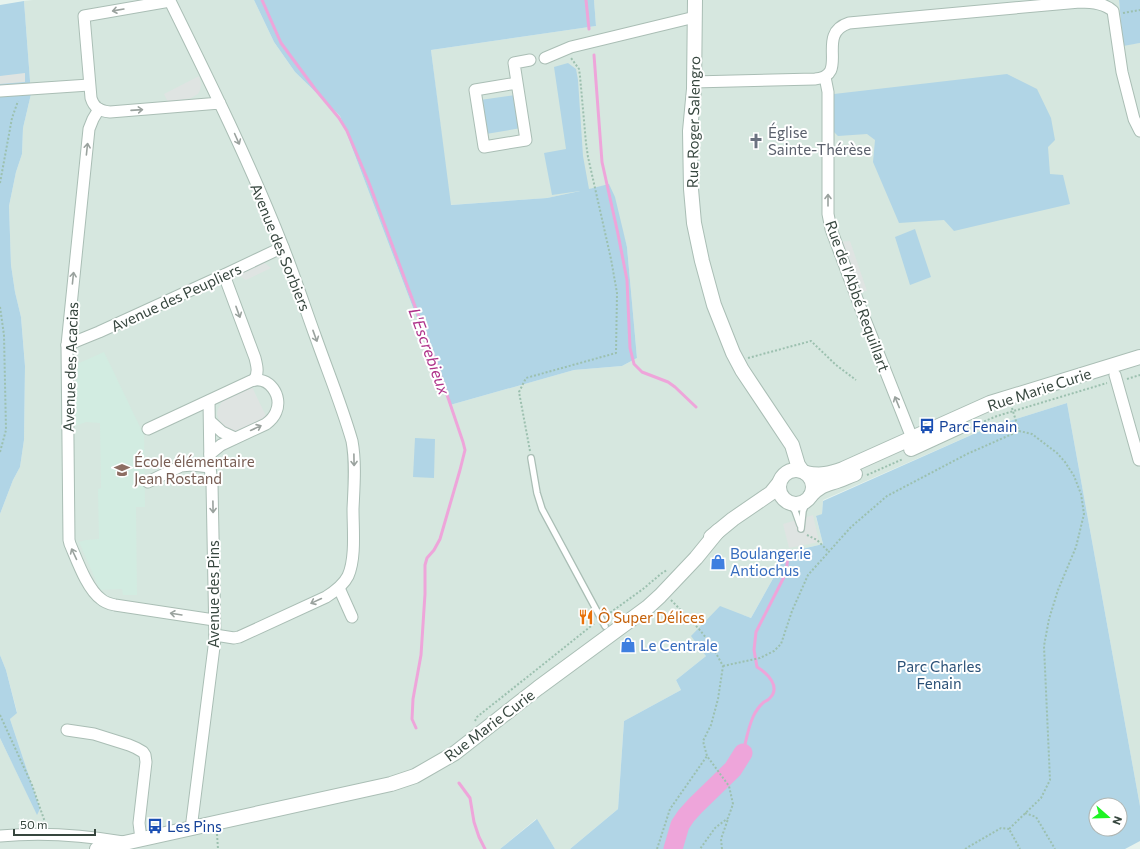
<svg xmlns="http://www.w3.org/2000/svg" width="1140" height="849" font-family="Commissioner,sans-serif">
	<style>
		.residential { fill: #d6e7df }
		.education { fill: #d2ece1 }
		.green { fill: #b1d5e6; fill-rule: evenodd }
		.parking { fill: #dfe4e2 }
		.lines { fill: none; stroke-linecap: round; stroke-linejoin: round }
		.stream { stroke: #eea5da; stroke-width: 3 }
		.river { stroke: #eea5da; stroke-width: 19 }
		.service-casing { stroke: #aabeb5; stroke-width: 8 }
		.minor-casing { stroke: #aabeb5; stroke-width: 13 }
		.tertiary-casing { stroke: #aabeb5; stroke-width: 16 }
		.path { stroke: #9cc0af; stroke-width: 2; stroke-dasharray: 2 2; stroke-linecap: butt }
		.service { stroke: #fff; stroke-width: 5.5 }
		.minor { stroke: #fff; stroke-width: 11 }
		.tertiary { stroke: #fff; stroke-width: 14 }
		.oneway { stroke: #9aa29e }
		.labels { text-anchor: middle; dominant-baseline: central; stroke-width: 4; stroke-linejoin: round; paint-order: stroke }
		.street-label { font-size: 15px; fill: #36463e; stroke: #fff }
		.worship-label { font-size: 15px; fill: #5b616d; stroke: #fff; text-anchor: start }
		.transit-label { font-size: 15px; fill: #164399; stroke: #fff; text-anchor: start }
		.education-label { font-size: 15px; fill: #785e54; stroke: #fff; text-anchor: start }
		.shop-label { font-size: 15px; fill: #366cbe; stroke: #fff; text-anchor: start }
		.food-label { font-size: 15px; fill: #c56008; stroke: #fff; text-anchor: start }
		.park-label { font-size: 15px; fill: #2b5177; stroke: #fff }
		.water-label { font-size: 16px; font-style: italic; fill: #af328a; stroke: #fff }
	</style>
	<rect width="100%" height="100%" fill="#e7f3ee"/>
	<!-- residential -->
	<path class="residential" d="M33 0H254L274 42 295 72 340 116 450 405 574 370 622 366 637 358 627 247 609 185 547 198 450 205 431 50 596 26 594 0H1119L1123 45 1140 43V806L1067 403 987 428 823 500 822 514 816 517 823 544 789 552 780 566 751 618 743 615 706 656 676 680 681 690 624 721 618 809 570 849H555L536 819 500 849H0V738L37 814 40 809 10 719 17 712 6 670 0 655V514L13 480 20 467 24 440 25 365 21 317 15 292 11 265 9 206 16 172 22 154 23 128 31 94 24 1Z"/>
	<!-- education -->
	<path class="education" d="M104 352 141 429H144L145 507H136L137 595H123L122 589 100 590 79 542 86 540 99 539 98 489 101 488 100 423 86 422 75 426 77 364Z"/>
	<!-- green -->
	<g class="green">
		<path d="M254 0H594L596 26 431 50 451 205 547 198 580 191 552 195 544 153 566 149 554 67 568 63 576 69 578 80 583 156 589 189 609 184 615 197 627 247 637 358 622 366 574 370 450 405 340 116 295 72 274 42Z"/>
		<path d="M1119 0H1140V43L1123 46Z"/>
		<path d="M24 1 31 94 23 128 22 154 16 172 9 206 11 265 15 292 21 317 25 366 24 440 20 467 13 480 0 514V5Z"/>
		<path d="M1007 74 1037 89 1051 118 1055 140 1048 147 1050 174 1063 175 1070 204 954 231 944 220 899 223 873 162 875 140 867 134 838 136 832 130 834 94Z"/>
		<path d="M516 95 521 128 486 134 480 100Z"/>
		<path d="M915 229 931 277 910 285 895 237Z"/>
		<path d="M1067 403 1140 806V841L1125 849H570L618 809 624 721 681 690 676 680 706 656 691 636 720 606 751 618 780 566 789 552 823 544 816 516 822 514 823 501 987 428ZM1096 805H1120V829H1096Z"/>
		<path d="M415 438 435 439 434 478 413 477Z"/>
		<path d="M0 655 6 670 17 713 10 719 40 809 37 815 0 738Z"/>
		<path d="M537 819 555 849H500Z"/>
	</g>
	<!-- parking -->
	<g class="parking">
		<path d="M25 73V82L0 84V76Z"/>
		<path d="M199 76 201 84 200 90 198 94 191 98 168 102 164 94Z"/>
		<path d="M850 241 867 291H859L838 242Z"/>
		<path d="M262 261 271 268 246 280 238 275Z"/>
		<path d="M252 387 267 418 237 431H229L225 429 219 420 217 414 218 409 223 400Z"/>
		<path d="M813 515 819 542 789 548 783 524Z"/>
	</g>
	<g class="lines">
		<!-- stream -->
		<g class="stream">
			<path d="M262 0 281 43 315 89 339 118 347 131 369 183 438 368 463 442 465 450 460 470 440 539 434 550 427 558 425 565V594L421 655 413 699 412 719 416 728"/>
			<path d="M586 0 589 29"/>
			<path d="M594 55 602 162 618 234 627 280 630 348 634 364 642 372 668 382 675 387 696 407"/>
			<path d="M743 753C746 741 748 728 753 717 755 712 760 705 764 702 766 701 768 700 769 699 782 687 767 673 757 667L754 650 756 632 786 573 788 556"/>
			<path d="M459 783 470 798 474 822 479 837 485 849"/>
		</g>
		<!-- river -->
		<path class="river" d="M673 849 680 825 686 816 695 806 733 769 743 753"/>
		<defs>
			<g id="service">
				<path d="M531 458 537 493 542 509 605 626"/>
				<path d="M790 504 795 511 800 525"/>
				<path d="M801 529 803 511 807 501"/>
			</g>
			<g id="minor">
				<path d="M545 58 571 47 695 17"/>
				<path d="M825 77 828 92V214L831 229 862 312 912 438"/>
				<path d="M693 82 815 79C851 76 814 34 849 23L1080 2C1092 2 1104 3 1113 11L1122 72 1134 119 1140 131"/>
				<path d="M517 83 475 90 484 147 526 140 514 63 530 60"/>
				<path d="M0 91 89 85"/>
				<path d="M99 109 93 119 89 129 67 345 69 540 70 544C77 560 87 589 101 599 105 603 110 604 115 605L214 620"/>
				<path d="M224 275 255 358C257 366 259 373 254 380"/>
				<path d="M67 345 99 332 224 275 283 247"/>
				<path d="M1115 375 1139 460"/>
				<path d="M210 421 222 432 235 438"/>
				<path d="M148 429 251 381C269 375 283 396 276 412 274 417 270 421 266 424L221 445 210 454"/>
				<path d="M148 482 181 466 192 465 210 467"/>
				<path d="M339 588 352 617"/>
				<path d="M215 635 234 638 239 637 326 597C334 592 343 586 348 576 356 558 353 529 353 509 354 487 356 463 352 441 342 406 328 372 316 338 305 308 295 277 283 247 250 163 210 82 170 1L84 16 91 98C94 108 100 111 110 112L220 103"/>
				<path d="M67 730 94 734 129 745 136 748 143 752 145 755 146 762 139 823 141 839"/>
				<path d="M191 829 215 639 212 484 210 467 209 401"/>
				<path d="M0 836C41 832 83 835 123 842"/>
			</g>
			<g id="tertiary">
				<path d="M695 0 694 89 690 131 691 189 694 223 702 261 714 305 733 353 742 370 792 445 798 465 802 471"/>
				<path d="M911 449 961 426"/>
				<circle cx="796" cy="487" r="17"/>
				<path d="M806 473C821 476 829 474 843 469L990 403 1140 357"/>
				<path d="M811 495C821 485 825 485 837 481 843 479 849 476 855 474"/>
				<path d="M711 537 733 519 771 493 779 483"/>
				<path d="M97 849 391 784 415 776 455 753 538 688 648 607 660 596 696 558 718 531"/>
			</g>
		</defs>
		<!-- service casing -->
		<use href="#service" class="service-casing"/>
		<!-- minor casing -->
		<use href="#minor" class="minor-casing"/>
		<!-- tertiary casing -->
		<use href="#tertiary" class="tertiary-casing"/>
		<!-- path -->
		<g class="path">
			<path d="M1123 13 1140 10"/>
			<path d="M0 183 12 118 18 101"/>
			<path d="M0 307 4 335 6 430 0 452"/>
			<path d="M748 358 811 341 836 365 856 380"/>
			<path d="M1127 379 1140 375"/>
			<path d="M1012 408 1019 431 1032 434 1057 453 1065 462 1074 476 1081 494 1084 514 1076 547 1058 590 1049 619 1044 646 1050 780 1041 798 1009 829 1020 849"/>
			<path d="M973 426 997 416 1107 383"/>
			<path d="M530 451 519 392 526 378 616 353 617 293 611 259 588 157 586 143 580 76 579 69 571 58"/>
			<path d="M867 475 903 459"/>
			<path d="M807 535 817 540 829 552"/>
			<path d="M671 600 699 629 711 644 723 666 718 699 711 725 703 741 707 756 729 786 733 804 728 818 715 828 700 849"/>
			<path d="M607 615 643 589 662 573 667 570"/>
			<path d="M723 666 760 658 774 651 781 644 792 611 808 575 851 527 887 496 967 454 1019 431"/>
			<path d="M0 715 32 785 46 825"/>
			<path d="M475 721 477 717 595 623"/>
			<path d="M1025 813 1036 817 1055 849"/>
			<path d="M217 834 218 849"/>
			<path d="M657 849 670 809 707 756"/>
			<path d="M722 849 721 839 728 819"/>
			<path d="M965 849 1001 828 1009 829"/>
		</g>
		<!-- service -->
		<use href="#service" class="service"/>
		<!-- minor -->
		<use href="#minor" class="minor"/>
		<!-- tertiary -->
		<use href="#tertiary" class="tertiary"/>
	</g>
	<!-- one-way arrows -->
	<defs><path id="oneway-shaft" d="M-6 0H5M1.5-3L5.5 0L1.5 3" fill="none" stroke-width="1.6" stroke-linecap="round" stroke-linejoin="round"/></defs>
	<g class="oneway">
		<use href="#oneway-shaft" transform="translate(118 10) rotate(170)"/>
		<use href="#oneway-shaft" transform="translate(137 110) rotate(-4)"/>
		<use href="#oneway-shaft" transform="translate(237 139) rotate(66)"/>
		<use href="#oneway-shaft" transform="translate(87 149) rotate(-84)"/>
		<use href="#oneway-shaft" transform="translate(828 200) rotate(-90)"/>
		<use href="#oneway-shaft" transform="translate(73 278) rotate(-84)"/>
		<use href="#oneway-shaft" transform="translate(238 312) rotate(70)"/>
		<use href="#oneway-shaft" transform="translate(315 336) rotate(70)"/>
		<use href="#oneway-shaft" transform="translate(897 402) rotate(-112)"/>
		<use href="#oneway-shaft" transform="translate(256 428) rotate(-25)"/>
		<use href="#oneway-shaft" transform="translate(354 460) rotate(89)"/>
		<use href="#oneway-shaft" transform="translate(213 507) rotate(89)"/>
		<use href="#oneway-shaft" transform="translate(74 554) rotate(-115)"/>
		<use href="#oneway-shaft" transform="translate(316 601) rotate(155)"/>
		<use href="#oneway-shaft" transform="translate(176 614) rotate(-171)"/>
	</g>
	<!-- icons -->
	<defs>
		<symbol id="church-bare" viewBox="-9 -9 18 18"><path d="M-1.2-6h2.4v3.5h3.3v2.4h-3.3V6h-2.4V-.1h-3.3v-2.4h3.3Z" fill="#6b7280" stroke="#fff" stroke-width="2.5" paint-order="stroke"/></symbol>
		<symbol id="bus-bare" viewBox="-9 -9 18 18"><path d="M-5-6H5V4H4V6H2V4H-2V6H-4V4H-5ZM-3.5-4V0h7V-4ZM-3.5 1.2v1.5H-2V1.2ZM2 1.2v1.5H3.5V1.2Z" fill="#1a4fb4" stroke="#fff" stroke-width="2.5" paint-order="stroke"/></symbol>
		<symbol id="school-bare" viewBox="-9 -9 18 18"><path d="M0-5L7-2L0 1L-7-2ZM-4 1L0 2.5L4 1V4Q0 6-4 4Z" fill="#8d6e63" stroke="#fff" stroke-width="2.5" paint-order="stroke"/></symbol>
		<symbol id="shop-bare" viewBox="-9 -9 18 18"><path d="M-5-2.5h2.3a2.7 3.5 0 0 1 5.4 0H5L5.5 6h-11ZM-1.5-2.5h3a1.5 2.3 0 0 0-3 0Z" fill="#3f7fe0" stroke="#fff" stroke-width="2.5" paint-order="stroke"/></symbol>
		<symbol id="restaurant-bare" viewBox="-9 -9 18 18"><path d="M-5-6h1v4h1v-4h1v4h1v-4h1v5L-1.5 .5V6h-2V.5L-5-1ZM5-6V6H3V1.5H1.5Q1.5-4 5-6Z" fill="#e8710a" stroke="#fff" stroke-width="2.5" paint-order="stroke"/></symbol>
	</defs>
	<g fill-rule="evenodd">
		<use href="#church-bare" x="745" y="130" width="22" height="22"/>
		<use href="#bus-bare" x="916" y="415" width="22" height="22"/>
		<use href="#school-bare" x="111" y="459" width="22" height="22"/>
		<use href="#shop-bare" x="707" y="551" width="22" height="22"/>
		<use href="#restaurant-bare" x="575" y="606" width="22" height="22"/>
		<use href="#shop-bare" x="617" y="634" width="22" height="22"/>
		<use href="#bus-bare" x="144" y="815" width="22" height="22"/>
	</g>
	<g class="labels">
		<!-- street labels -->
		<g class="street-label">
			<text transform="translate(693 122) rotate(-89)">Rue Roger Salengro</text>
			<text transform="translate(281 247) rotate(68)">Avenue des Sorbiers</text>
			<text transform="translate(858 296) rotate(70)">Rue de l'Abbé Requillart</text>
			<text transform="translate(176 297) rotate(-25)">Avenue des Peupliers</text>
			<text transform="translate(70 367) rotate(-88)">Avenue des Acacias</text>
			<text transform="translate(1039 389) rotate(-18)">Rue Marie Curie</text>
			<text transform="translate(213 594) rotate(-90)">Avenue des Pins</text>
			<text transform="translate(489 725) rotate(-37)">Rue Marie Curie</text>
		</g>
		<!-- worship labels -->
		<g class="worship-label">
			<text x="768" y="132">Église<tspan x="768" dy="17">Sainte-Thérèse</tspan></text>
		</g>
		<!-- transit labels -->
		<g class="transit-label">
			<text x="939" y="426">Parc Fenain</text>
			<text x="167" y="826">Les Pins</text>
		</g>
		<!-- education labels -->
		<g class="education-label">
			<text x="134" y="461">École élémentaire<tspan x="134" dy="17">Jean Rostand</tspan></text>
		</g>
		<!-- shop labels -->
		<g class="shop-label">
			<text x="730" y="553">Boulangerie<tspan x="730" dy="17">Antiochus</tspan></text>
			<text x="640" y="645">Le Centrale</text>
		</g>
		<!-- food labels -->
		<g class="food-label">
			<text x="598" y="617">Ô Super Délices</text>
		</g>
		<!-- park labels -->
		<g class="park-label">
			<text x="939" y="666">Parc Charles<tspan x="939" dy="17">Fenain</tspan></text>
		</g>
		<!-- water labels -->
		<g class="water-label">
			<text transform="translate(430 351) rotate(70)">L'Escrebieux</text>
		</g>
	</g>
	<!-- north arrow -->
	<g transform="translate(1108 817) rotate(110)"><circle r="19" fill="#ffffff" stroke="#afb5b2"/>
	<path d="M0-3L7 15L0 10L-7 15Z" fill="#1ef423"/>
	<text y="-6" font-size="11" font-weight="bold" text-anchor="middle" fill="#36463e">N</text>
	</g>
	<!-- scale -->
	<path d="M14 829v6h81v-6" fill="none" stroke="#36463e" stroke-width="2"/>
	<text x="20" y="829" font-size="12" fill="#36463e" stroke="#ffffff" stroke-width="3" paint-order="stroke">50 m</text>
</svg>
